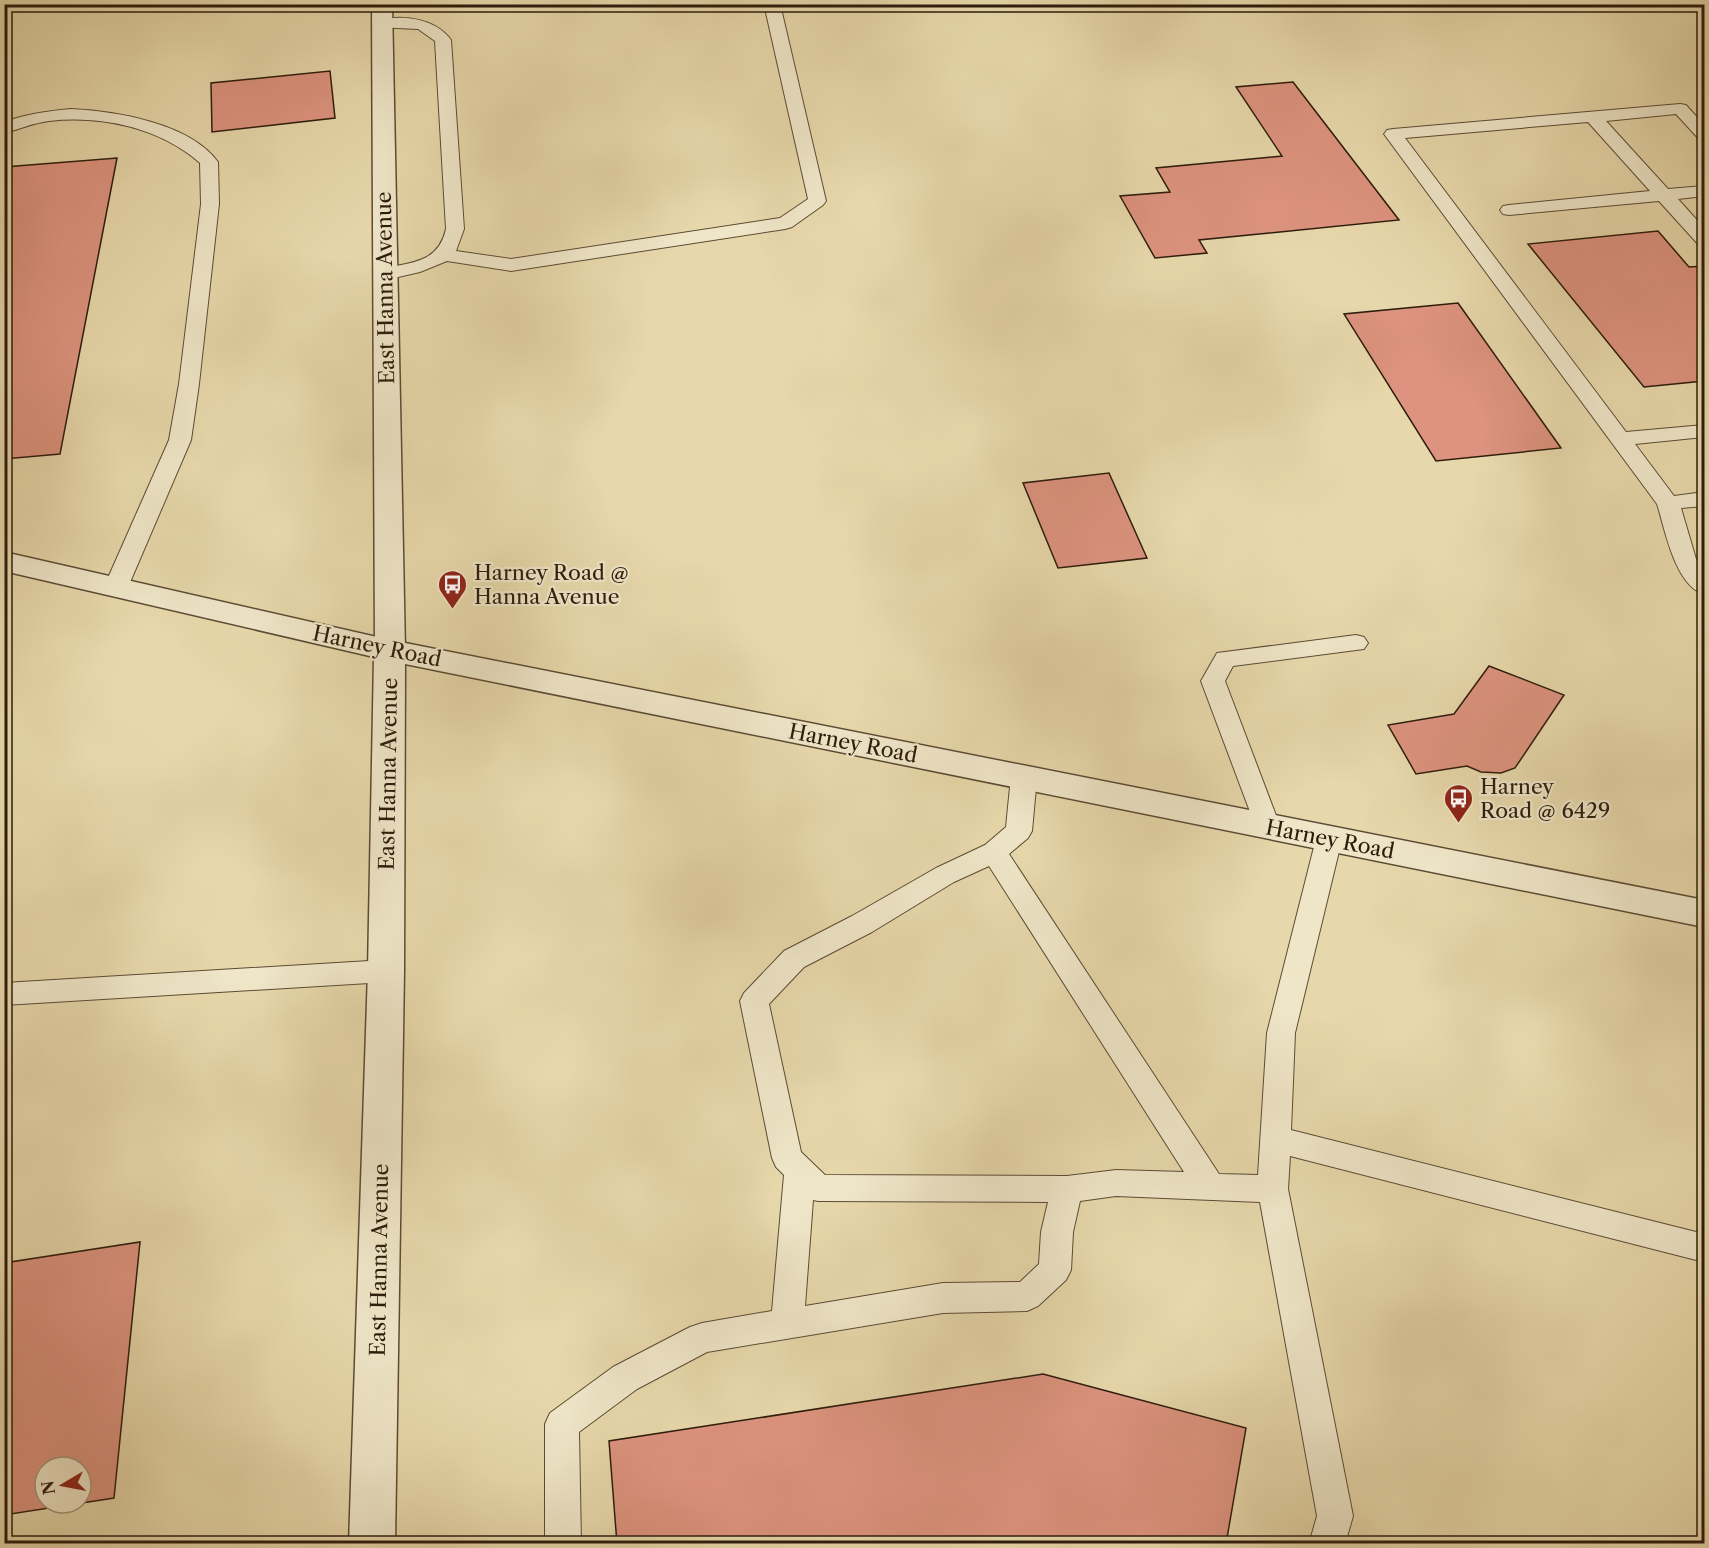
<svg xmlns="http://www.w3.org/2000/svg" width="1709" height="1548" font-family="'Libre Caslon Text',serif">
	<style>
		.building { fill: #dd937f; stroke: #2d1c0c; stroke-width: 1.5; fill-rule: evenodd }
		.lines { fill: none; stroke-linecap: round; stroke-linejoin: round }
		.service-casing { stroke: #5c4b34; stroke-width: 2 }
		.minor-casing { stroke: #5c4b34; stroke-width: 3 }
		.tertiary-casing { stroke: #5c4b34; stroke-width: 3 }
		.service { fill: #efe6c8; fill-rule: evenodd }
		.minor { fill: #efe6c8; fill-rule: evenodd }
		.tertiary { fill: #efe6c8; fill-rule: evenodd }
		.labels { text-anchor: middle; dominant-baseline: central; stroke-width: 4.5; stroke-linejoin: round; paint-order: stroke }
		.street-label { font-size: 21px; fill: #2d1c0c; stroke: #efe6c8 }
		.poi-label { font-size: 21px; fill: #2d1c0c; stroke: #efe6c8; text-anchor: start }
	</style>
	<rect width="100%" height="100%" fill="#e7d8ab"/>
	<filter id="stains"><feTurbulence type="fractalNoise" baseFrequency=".00333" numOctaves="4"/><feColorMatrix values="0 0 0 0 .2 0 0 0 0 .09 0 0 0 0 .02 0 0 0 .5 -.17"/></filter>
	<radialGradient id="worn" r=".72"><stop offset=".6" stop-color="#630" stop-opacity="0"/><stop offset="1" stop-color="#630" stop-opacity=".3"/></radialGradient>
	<!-- building -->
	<g class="building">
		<path d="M330 71 335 118 212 132 211 83Z"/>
		<path d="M1293 82 1399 220 1199 240 1207 253 1155 258 1120 196 1170 192 1156 168 1282 156 1236 87Z"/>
		<path d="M117 158 60 454 4 459V167Z"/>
		<path d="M1658 231 1689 267 1704 266V381L1644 387 1528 244Z"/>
		<path d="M1458 303 1561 448 1436 461 1344 314Z"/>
		<path d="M1109 473 1147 558 1058 568 1023 483Z"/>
		<path d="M1489 666 1564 695 1515 768 1501 773 1481 772 1467 766 1416 774 1388 725 1454 714Z"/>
		<path d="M140 1242 114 1498 4 1515V1263ZM45 1467H81V1503H45Z"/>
		<path d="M1043 1374 1246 1428 1226 1544H617L609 1441Z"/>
	</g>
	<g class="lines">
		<defs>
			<g id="service">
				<path d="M764 4H780L826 201 823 205 792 227 785 229 511 271 447 261 420 272 385 280 378 278 375 274 378 270C408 262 438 265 446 229L435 41 418 29 376 27 374 24 376 21C402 14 435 18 451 40L464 229 456 251 511 259 780 218 808 199Z"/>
				<path d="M1680 104 1686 105 1704 125V139L1698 138 1676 114 1606 121 1668 189 1704 186V196L1678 199 1704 228V245L1697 243 1659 201 1509 215 1503 214 1500 210 1503 206 1509 205 1650 191 1588 122 1405 138 1626 432 1704 425V437L1635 444 1674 496 1704 492V506L1681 508 1696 559 1704 570V594C1675 586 1665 529 1657 504L1384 134 1387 130 1393 129Z"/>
				<path d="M71 109C115 111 190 123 218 162L219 204 199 384 191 440 128 587 124 592 116 595 108 592 104 587 169 440 179 384 201 204 200 163C160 128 102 115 49 121 33 123 20 129 4 133V122C26 114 48 111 71 109Z"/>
				<path d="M1356 635 1364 637 1368 643 1364 649 1233 666 1225 681 1280 826 1276 833 1267 836 1258 833 1201 681 1217 653Z"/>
				<path d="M1024 768 1033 770 1037 777 1032 831 1028 838 1009 854 1219 1174 1258 1175 1267 1033 1316 839 1320 832 1329 829 1338 832 1342 839 1295 1033 1291 1130 1704 1234V1262L1290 1156 1288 1189 1353 1516 1345 1544H1309L1317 1516 1260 1202 1116 1196 1080 1201 1073 1232 1071 1270 1066 1280 1038 1306 1027 1311 943 1313 707 1352 637 1389 579 1432 581 1544H545V1424L550 1413 613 1367 690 1327 702 1323 772 1311 784 1175 776 1167 772 1158 740 1001 744 993 784 951 852 916 936 868 985 845 1006 827 1011 777 1015 770ZM989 866 1184 1172 1116 1170 1067 1176 825 1175 801 1152 769 1004 804 967 872 932 954 882ZM813 1200 818 1201 1048 1202 1041 1232 1039 1264 1020 1282 943 1283 805 1306Z"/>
				<path d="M386 960 396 963 400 971 396 979 386 982 4 1005V983Z"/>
			</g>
			<path id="minor" d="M372 4H392L405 650 401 657 390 660 379 657 375 650Z"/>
			<path id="tertiary" d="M4 552 390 640 1704 900V927L405 664 404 971 395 1544H349L368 971 374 657 4 571Z"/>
		</defs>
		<!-- service casing -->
		<use href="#service" class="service-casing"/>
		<!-- minor casing -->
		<use href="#minor" class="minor-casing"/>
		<!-- tertiary casing -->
		<use href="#tertiary" class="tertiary-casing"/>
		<!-- service -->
		<use href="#service" class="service"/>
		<!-- minor -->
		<use href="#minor" class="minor"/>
		<!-- tertiary -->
		<use href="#tertiary" class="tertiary"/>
	</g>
	<!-- icons -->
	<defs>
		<symbol id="bus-pin" viewBox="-11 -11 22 30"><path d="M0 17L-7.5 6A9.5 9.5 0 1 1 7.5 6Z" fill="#8f2418" stroke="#efe6c8"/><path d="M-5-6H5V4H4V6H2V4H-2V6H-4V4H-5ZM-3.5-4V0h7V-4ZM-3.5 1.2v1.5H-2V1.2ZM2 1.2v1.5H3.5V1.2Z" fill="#fff"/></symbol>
	</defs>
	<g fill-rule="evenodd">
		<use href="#bus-pin" x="436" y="568" width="33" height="45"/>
		<use href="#bus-pin" x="1442" y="782" width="33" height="45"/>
	</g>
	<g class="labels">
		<!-- street labels -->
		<g class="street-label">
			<text transform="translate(385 288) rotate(-91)">East Hanna Avenue</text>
			<text transform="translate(377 646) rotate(12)">Harney Road</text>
			<text transform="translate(853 743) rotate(11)">Harney Road</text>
			<text transform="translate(388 774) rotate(-89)">East Hanna Avenue</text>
			<text transform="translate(1330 839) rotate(11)">Harney Road</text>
			<text transform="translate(379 1260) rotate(-89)">East Hanna Avenue</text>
		</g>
		<!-- poi labels -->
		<g class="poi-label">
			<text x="474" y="572">Harney Road @<tspan x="474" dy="24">Hanna Avenue</tspan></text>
			<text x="1480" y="786">Harney<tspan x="1480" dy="24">Road @ 6429</tspan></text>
		</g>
	</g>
	<!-- margin -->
	<rect width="1709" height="1548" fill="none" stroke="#e7d8ab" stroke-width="24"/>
	<rect x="6" y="6" width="1697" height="1536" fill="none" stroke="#2d1c0c" stroke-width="3"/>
	<rect x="12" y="12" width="1685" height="1524" fill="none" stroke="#2d1c0c" stroke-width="1.5"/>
	<!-- north arrow -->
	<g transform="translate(63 1485) rotate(260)"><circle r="28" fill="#efe6c8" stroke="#a1957d" stroke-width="1.5"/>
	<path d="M0-4.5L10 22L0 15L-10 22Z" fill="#8f2418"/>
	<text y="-9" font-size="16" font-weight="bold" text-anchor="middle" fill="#2d1c0c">N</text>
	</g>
	<rect width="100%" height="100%" filter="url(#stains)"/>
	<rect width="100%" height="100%" fill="url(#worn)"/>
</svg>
